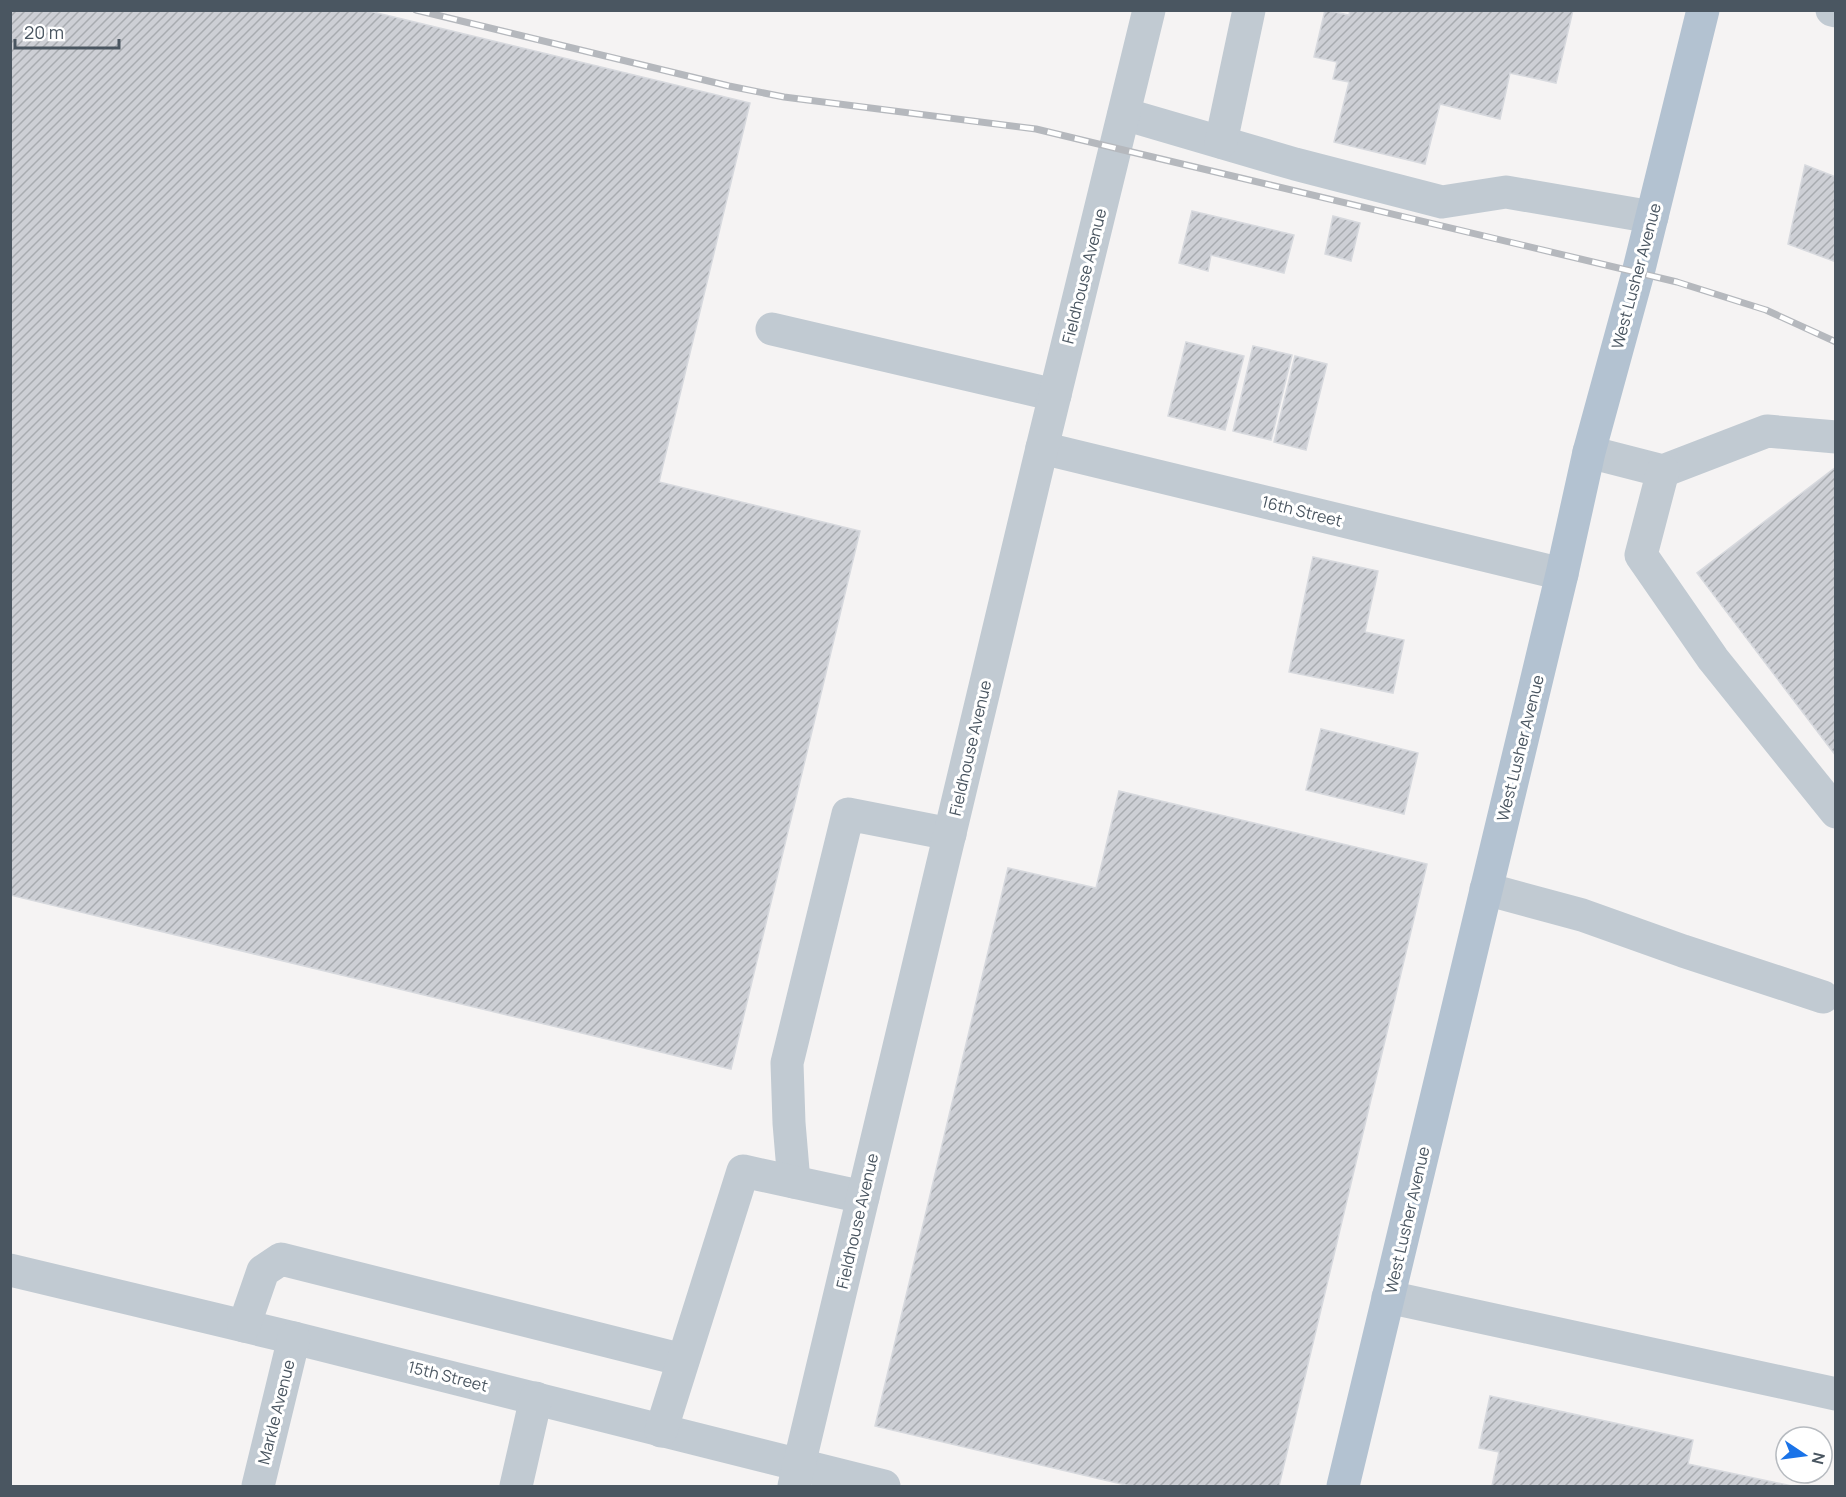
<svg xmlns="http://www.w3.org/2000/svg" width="1846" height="1497" font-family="Manrope,sans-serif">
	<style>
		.building { fill: url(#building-hatch); stroke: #d7d9de; stroke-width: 1.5 }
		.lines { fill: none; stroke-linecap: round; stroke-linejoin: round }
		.minor { stroke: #c1cad2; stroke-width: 33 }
		.major { stroke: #b3c2d1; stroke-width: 33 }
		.rail-casing { stroke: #b5b8bd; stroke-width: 7 }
		.rail { stroke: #fff; stroke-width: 4.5; stroke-dasharray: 14; stroke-linecap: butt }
		.labels { text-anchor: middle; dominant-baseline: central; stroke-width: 6; stroke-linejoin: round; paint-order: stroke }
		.street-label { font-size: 16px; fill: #4a5661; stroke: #fff }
	</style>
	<defs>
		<pattern id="building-hatch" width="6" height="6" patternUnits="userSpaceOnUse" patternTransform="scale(1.5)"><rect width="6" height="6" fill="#cdcfd5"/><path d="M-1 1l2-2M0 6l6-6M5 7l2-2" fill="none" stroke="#a8abb0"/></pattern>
	</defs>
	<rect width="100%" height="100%" fill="#f5f3f3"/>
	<!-- building -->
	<g class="building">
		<path d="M10 10H365L750 103 659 482 860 531 731 1069 10 895Z"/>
		<path d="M1325 10 1349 15 1350 10H1573L1556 83 1510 73 1500 119 1440 104 1425 164 1334 142 1349 82 1333 79 1337 62 1314 57Z"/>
		<path d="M1805 165 1836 177V262L1788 244Z"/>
		<path d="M1192 211 1294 235 1284 273 1211 255 1208 271 1179 263Z"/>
		<path d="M1333 216 1360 223 1351 261 1325 254Z"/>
		<path d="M1186 342 1244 356 1225 430 1168 416Z"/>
		<path d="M1253 346 1292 355 1271 440 1233 431Z"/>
		<path d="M1295 356 1327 364 1306 450 1274 442Z"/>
		<path d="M1836 467V756L1697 573Z"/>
		<path d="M1313 557 1378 571 1365 632 1404 640 1393 693 1289 672Z"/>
		<path d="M1321 729 1418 753 1404 814 1306 790Z"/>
		<path d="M1119 791 1427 864 1279 1486H1130L875 1426 1008 868 1096 888Z"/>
		<path d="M1490 1396 1693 1440 1688 1464 1792 1486H1492L1499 1452 1479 1448Z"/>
	</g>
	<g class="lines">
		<!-- minor -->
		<g class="minor">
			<path d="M1832 10 1836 11"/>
			<path d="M1124 114 1295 164 1442 202 1506 192 1652 217"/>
			<path d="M1221 142 1249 10"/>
			<path d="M772 329 1055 395"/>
			<path d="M1042 448 1562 574"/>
			<path d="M1589 452 1663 471 1767 431 1836 437"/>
			<path d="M1663 471 1641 555 1713 659 1836 812"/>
			<path d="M1486 889 1582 915 1683 951 1823 997"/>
			<path d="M794 1182 789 1123 787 1063 848 814 950 834"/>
			<path d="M10 1270 294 1338 884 1486"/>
			<path d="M1388 1297 1836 1394"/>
			<path d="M244 1326 263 1271 281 1259 683 1360"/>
			<path d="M661 1431 743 1171 863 1197"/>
			<path d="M258 1486 294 1338"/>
			<path d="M516 1486 536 1398"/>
			<path d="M794 1486 1042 448 1149 10"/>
		</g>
		<!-- major -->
		<path class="major" d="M1343 1486 1562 574 1589 452 1638 273 1703 10"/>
		<defs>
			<path id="rail" d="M416 10 729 86 784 97 1036 129 1115 148 1677 282 1766 310 1836 342"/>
		</defs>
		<!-- rail casing -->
		<use href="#rail" class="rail-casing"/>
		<!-- rail -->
		<use href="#rail" class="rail"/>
	</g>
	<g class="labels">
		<!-- street labels -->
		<g class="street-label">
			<text transform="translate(1084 276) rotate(-76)">Fieldhouse Avenue</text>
			<text transform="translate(1636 276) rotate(-75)">West Lusher Avenue</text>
			<text transform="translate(1302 511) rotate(14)">16th Street</text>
			<text transform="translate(970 748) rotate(-77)">Fieldhouse Avenue</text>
			<text transform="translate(1520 748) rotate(-76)">West Lusher Avenue</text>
			<text transform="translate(1407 1220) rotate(-77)">West Lusher Avenue</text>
			<text transform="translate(857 1221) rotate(-77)">Fieldhouse Avenue</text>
			<text transform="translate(448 1376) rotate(14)">15th Street</text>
			<text transform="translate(276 1412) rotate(-76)">Markle Avenue</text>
		</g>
	</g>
	<!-- border -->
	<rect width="1846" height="1497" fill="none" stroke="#4a5661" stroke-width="24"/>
	<!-- north arrow -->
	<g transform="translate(1804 1455) rotate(103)"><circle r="28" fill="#ffffff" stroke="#b7bbc0" stroke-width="1.5"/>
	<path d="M0-4.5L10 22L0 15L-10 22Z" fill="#1a73e8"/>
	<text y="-9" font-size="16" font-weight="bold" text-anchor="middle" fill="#4a5661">N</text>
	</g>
	<!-- scale -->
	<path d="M15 39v9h104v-9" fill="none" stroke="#4a5661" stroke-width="3"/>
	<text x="24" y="39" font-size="18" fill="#4a5661" stroke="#ffffff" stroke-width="4.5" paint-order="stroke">20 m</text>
</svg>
